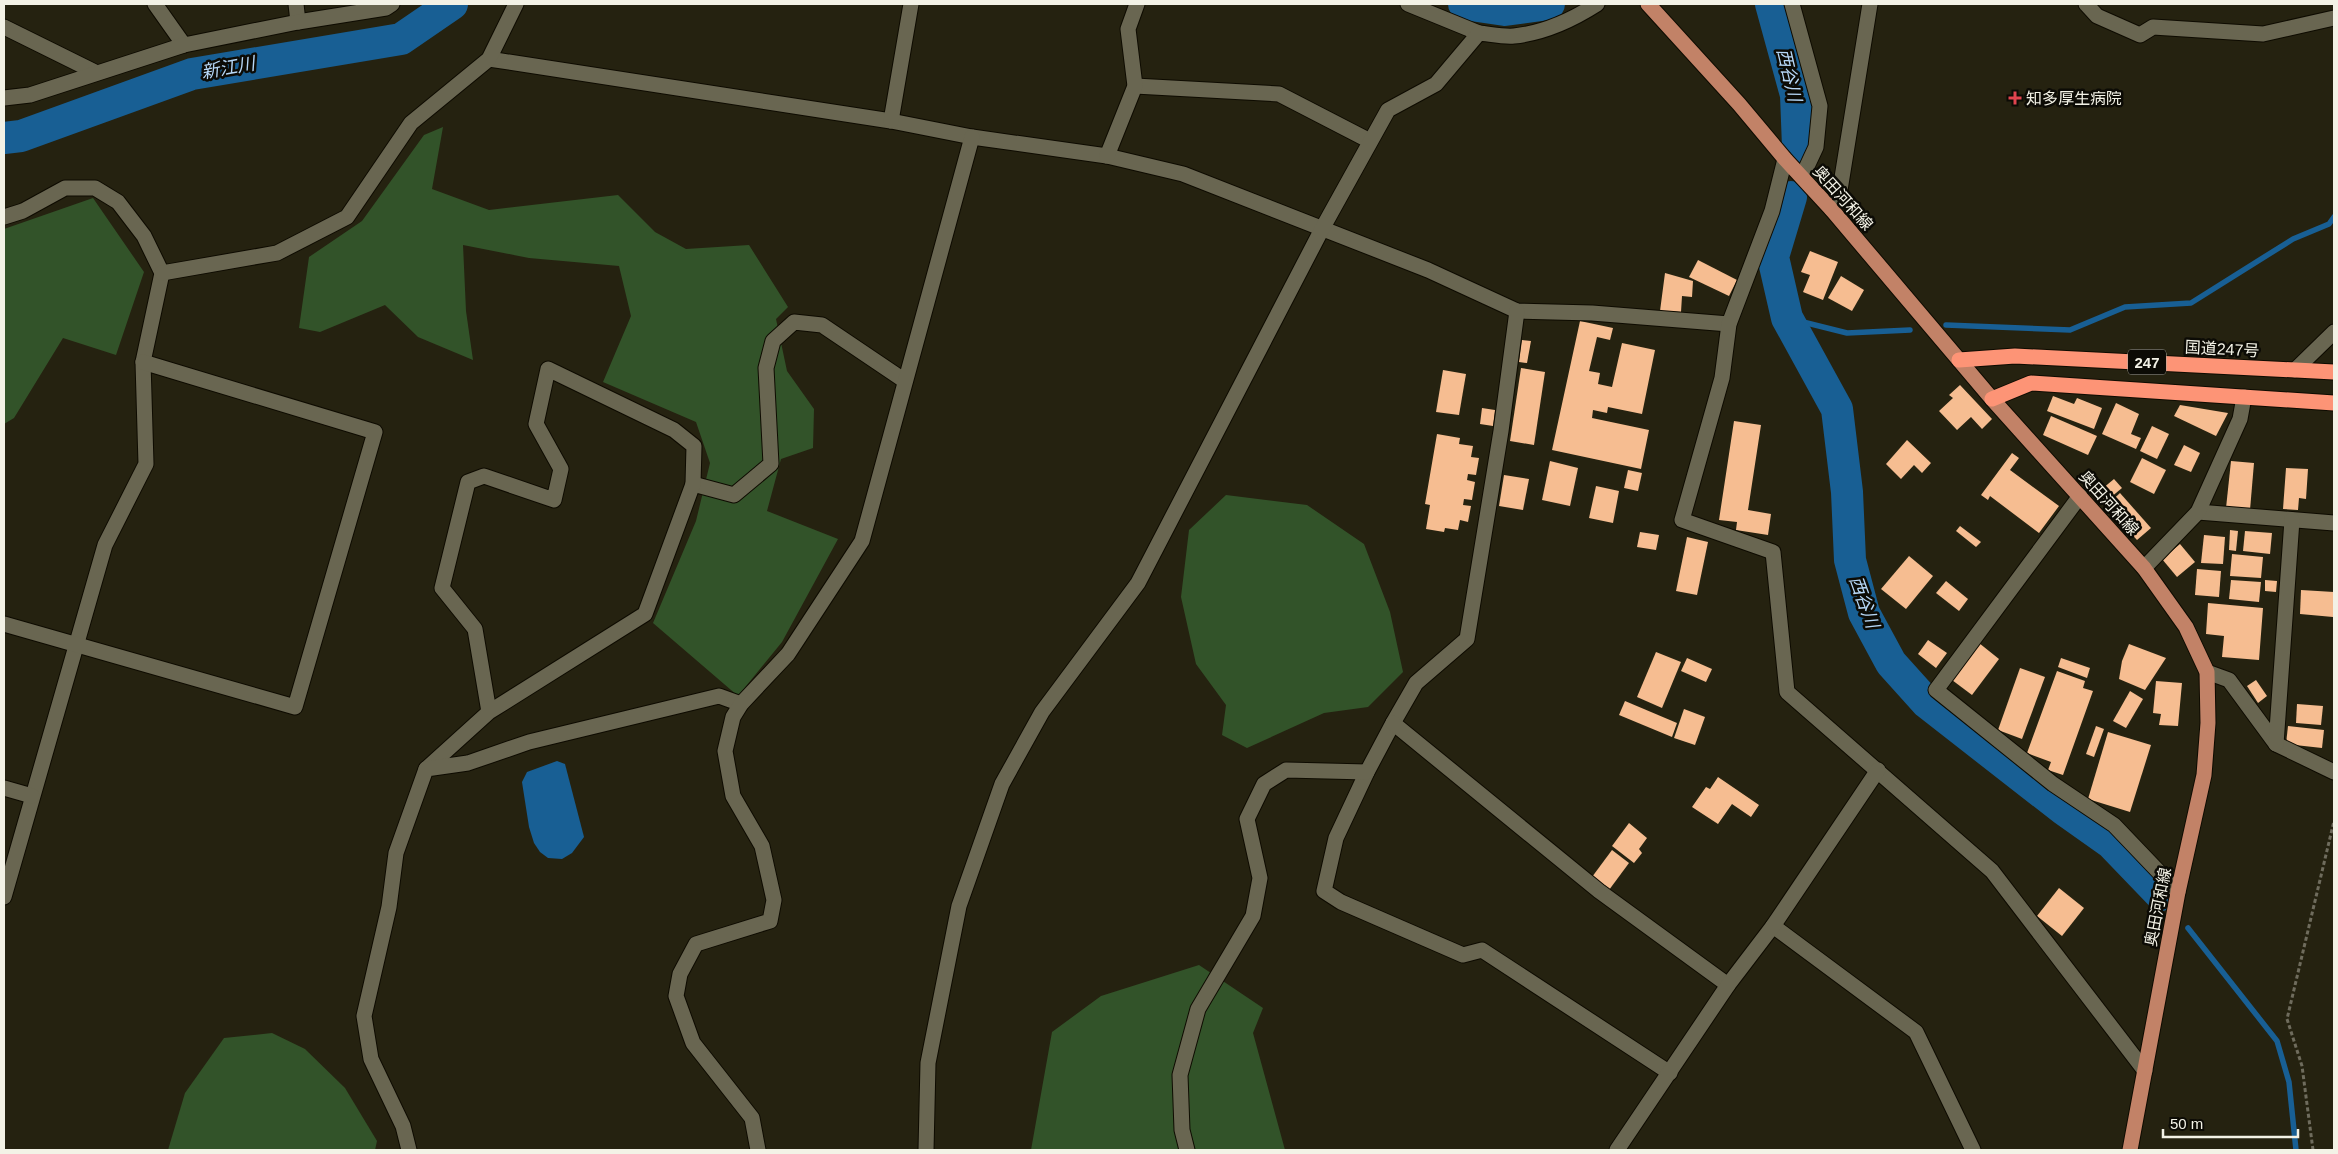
<svg xmlns="http://www.w3.org/2000/svg" width="2338" height="1154" font-family="Arial,'Noto Sans JP',sans-serif">
	<style>
		.green { fill: #325329 }
		.water { fill: #185f94 }
		.lines { fill: none; stroke-linecap: round; stroke-linejoin: round }
		.stream { stroke: #185f94; stroke-width: 5.5 }
		.river { stroke: #185f94; stroke-width: 32 }
		.building { fill: #f6bd91 }
		.minor-casing { stroke: #0e0b00; stroke-width: 17 }
		.major-casing { stroke: #0e0b00; stroke-width: 17 }
		.highway-casing { stroke: #0e0b00; stroke-width: 17 }
		.path { stroke: #6f6c5d; stroke-width: 3; stroke-dasharray: 4 2.5; stroke-linecap: butt }
		.minor { stroke: #696651; stroke-width: 15 }
		.major { stroke: #c28267; stroke-width: 15 }
		.highway { stroke: #fd9476; stroke-width: 15 }
		.health-dot { fill: #e0444e; stroke: #0c0b05; stroke-width: 2 }
		.labels { text-anchor: middle; dominant-baseline: central; stroke-width: 5; stroke-linejoin: round; paint-order: stroke }
		.shield { fill: #0c0b05; stroke: #aeada2; stroke-width: 1 }
		.shield-label { font-size: 15px; font-weight: bold; fill: #f3f2e6 }
		.poi-label { font-size: 16px; fill: #f3f2e6; stroke: #0c0b05; text-anchor: start }
		.street-label { font-size: 16px; fill: #f3f2e6; stroke: #0c0b05 }
		.water-label { font-size: 18px; font-style: italic; fill: #b6d7f6; stroke: #0c0b05 }
	</style>
	<rect width="100%" height="100%" fill="#252210"/>
	<!-- green -->
	<g class="green">
		<path d="M443 127 432 189 489 210 618 195 655 232 686 249 749 245 788 307 776 319 787 371 814 409 813 448 781 459 767 511 838 539 782 642 738 696 653 623 696 521 710 463 696 422 603 382 631 316 619 266 529 258 463 245 466 311 473 360 418 337 385 305 320 332 299 328 309 257 362 221 424 135Z"/>
		<path d="M93 198 144 272 116 355 63 338 14 418 4 424V229Z"/>
		<path d="M1226 495 1307 505 1364 544 1390 612 1403 672 1368 707 1324 713 1247 748 1222 735 1226 705 1196 664 1181 597 1189 530Z"/>
		<path d="M1199 965 1263 1008 1253 1033 1285 1150H1031L1052 1032 1101 996Z"/>
		<path d="M272 1033 305 1049 345 1088 377 1141 375 1150H168L185 1093 224 1038Z"/>
	</g>
	<!-- water -->
	<path class="water" d="M557 761 565 764 584 837 572 853 562 859 548 858 540 852 534 843 529 827 522 782 527 772Z"/>
	<g class="lines">
		<!-- stream -->
		<g class="stream">
			<path d="M1787 318 1847 333 1910 330"/>
			<path d="M1946 325 2070 330 2125 307 2191 303 2293 239 2329 224 2334 217"/>
			<path d="M2188 928 2277 1041 2289 1082 2296 1150"/>
		</g>
		<!-- river -->
		<g class="river">
			<path d="M1464 4 1505 10 1549 4"/>
			<path d="M1771 4 1796 95 1798 147"/>
			<path d="M4 138 21 136 192 74 401 39 452 4"/>
			<path d="M1791 197 1773 257 1787 318 1837 409 1847 492 1850 560 1864 613 1891 663 1927 703 2063 809 2111 843 2161 895"/>
		</g>
	</g>
	<!-- building -->
	<g class="building">
		<path d="M1810 251 1838 262 1823 300 1803 292 1810 275 1801 272Z"/>
		<path d="M1698 260 1737 280 1729 296 1689 277Z"/>
		<path d="M1665 273 1693 281 1692 297 1682 296 1681 312 1660 311Z"/>
		<path d="M1841 276 1864 290 1852 311 1828 298Z"/>
		<path d="M1580 321 1613 328 1610 340 1597 337 1589 371 1600 373 1598 384 1612 387 1622 343 1655 350 1642 414 1608 407 1607 413 1593 410 1592 418 1649 430 1641 469 1552 450Z"/>
		<path d="M1522 340 1531 341 1527 363 1519 362Z"/>
		<path d="M1521 368 1545 372 1534 445 1510 441Z"/>
		<path d="M1443 370 1466 374 1459 415 1436 412Z"/>
		<path d="M1960 385 1992 419 1982 429 1971 417 1957 430 1939 411 1953 398 1949 395Z"/>
		<path d="M2053 396 2074 404 2077 398 2102 408 2094 429 2047 411Z"/>
		<path d="M2116 403 2139 414 2131 434 2141 438 2136 449 2102 434Z"/>
		<path d="M2180 405 2228 413 2216 436 2174 416Z"/>
		<path d="M1482 408 1495 410 1493 426 1480 424Z"/>
		<path d="M2051 416 2097 436 2088 455 2043 435Z"/>
		<path d="M1734 421 1761 425 1748 510 1771 514 1768 535 1736 530 1737 522 1719 520Z"/>
		<path d="M2152 426 2169 434 2157 459 2140 451Z"/>
		<path d="M1437 434 1460 438 1459 444 1473 446 1471 457 1479 458 1476 475 1468 474 1467 480 1475 482 1472 500 1464 499 1463 505 1471 506 1468 522 1460 520 1458 530 1445 528 1444 532 1426 529 1430 505 1425 504Z"/>
		<path d="M1907 440 1931 463 1922 473 1914 465 1901 479 1886 464Z"/>
		<path d="M2184 445 2200 453 2191 472 2174 465Z"/>
		<path d="M2012 453 2019 458 2010 470 2059 506 2039 533 1990 496 1988 500 1981 495Z"/>
		<path d="M2142 458 2166 470 2154 494 2130 482Z"/>
		<path d="M1550 461 1578 468 1570 506 1542 500Z"/>
		<path d="M2231 461 2254 463 2250 510 2226 508Z"/>
		<path d="M2286 468 2308 469 2306 499 2299 498 2298 510 2283 509Z"/>
		<path d="M1628 470 1642 473 1638 491 1624 488Z"/>
		<path d="M1504 475 1529 479 1523 510 1499 506Z"/>
		<path d="M2114 479 2122 488 2104 503 2096 494Z"/>
		<path d="M1596 486 1619 491 1613 523 1589 518Z"/>
		<path d="M2120 493 2151 528 2137 540 2106 506Z"/>
		<path d="M1960 526 1981 542 1976 547 1956 531Z"/>
		<path d="M2230 530 2238 531 2236 551 2229 550Z"/>
		<path d="M2245 531 2272 533 2270 554 2243 551Z"/>
		<path d="M1640 532 1659 535 1656 550 1637 547Z"/>
		<path d="M2204 535 2225 537 2223 564 2201 563Z"/>
		<path d="M1687 537 1708 542 1697 595 1676 591Z"/>
		<path d="M2180 544 2195 562 2177 577 2162 559Z"/>
		<path d="M2232 554 2263 557 2261 578 2230 576Z"/>
		<path d="M1909 556 1933 576 1906 609 1881 589Z"/>
		<path d="M2197 569 2221 571 2219 597 2195 595Z"/>
		<path d="M2231 580 2261 582 2259 602 2229 599Z"/>
		<path d="M2265 580 2277 581 2276 592 2265 591Z"/>
		<path d="M1946 581 1968 599 1959 611 1936 593Z"/>
		<path d="M2301 590 2334 592 2333 617 2300 614Z"/>
		<path d="M2208 603 2263 608 2259 660 2222 657 2224 636 2206 634Z"/>
		<path d="M1928 640 1947 653 1936 668 1918 654Z"/>
		<path d="M1979 643 1999 659 1972 695 1952 680Z"/>
		<path d="M2129 644 2166 658 2145 690 2119 679 2122 661Z"/>
		<path d="M1656 652 1681 662 1662 708 1637 697Z"/>
		<path d="M1687 658 1712 669 1706 682 1681 671Z"/>
		<path d="M2061 658 2090 668 2087 678 2058 667Z"/>
		<path d="M2020 668 2045 677 2022 739 1998 730Z"/>
		<path d="M2057 671 2085 681 2083 688 2093 691 2063 775 2048 770 2051 762 2027 753Z"/>
		<path d="M2256 680 2267 696 2258 703 2247 686Z"/>
		<path d="M2156 681 2182 683 2178 726 2159 725 2161 714 2153 713Z"/>
		<path d="M2130 691 2143 699 2126 728 2113 721Z"/>
		<path d="M1625 701 1677 723 1672 737 1619 715Z"/>
		<path d="M2297 704 2323 706 2321 725 2296 723Z"/>
		<path d="M1684 709 1705 717 1695 745 1674 738Z"/>
		<path d="M2096 726 2104 729 2094 757 2086 754Z"/>
		<path d="M2288 726 2324 730 2322 748 2286 744Z"/>
		<path d="M2108 732 2151 745 2130 812 2088 799Z"/>
		<path d="M1718 777 1759 805 1751 817 1732 804 1718 824 1692 807 1706 787 1710 789Z"/>
		<path d="M1629 823 1647 838 1639 849 1642 853 1634 863 1612 846Z"/>
		<path d="M1612 850 1629 863 1609 890 1592 877Z"/>
		<path d="M2059 888 2084 908 2062 936 2037 916Z"/>
	</g>
	<g class="lines">
		<defs>
			<g id="minor">
				<path d="M155 4 184 45"/>
				<path d="M296 4 298 22"/>
				<path d="M1408 4 1479 33"/>
				<path d="M1792 4 1820 106 1816 147 1802 177"/>
				<path d="M2086 4 2097 16 2140 35 2153 27 2263 34 2334 18"/>
				<path d="M4 27 95 72"/>
				<path d="M489 59 891 121 972 137 1107 156 1183 174 1428 270 1517 311 1592 313 1729 324"/>
				<path d="M1135 86 1279 94 1370 141"/>
				<path d="M4 98 30 95 184 45 298 22 386 8 392 4"/>
				<path d="M891 121 911 4"/>
				<path d="M1107 156 1135 86 1128 29 1137 4"/>
				<path d="M1785 159 1772 211 1729 324 1722 378 1682 520 1773 552 1787 692 1992 871 2145 1071"/>
				<path d="M1832 210 1840 190 1870 4"/>
				<path d="M4 217 23 211 65 188H95L118 202 144 236 162 273 143 362 146 464 105 545 4 897"/>
				<path d="M162 273 277 253 347 217 411 123 489 59 516 4"/>
				<path d="M1517 311 1501 431 1467 639 1416 683 1393 723 1367 772 1336 838 1324 891 1341 902 1463 955 1482 950 1670 1073"/>
				<path d="M2295 370 2334 332"/>
				<path d="M693 484 734 495 771 464 766 368 773 341 794 322 822 325 905 381"/>
				<path d="M2080 496 1936 690 2053 784 2114 825 2178 892"/>
				<path d="M2198 512 2334 523"/>
				<path d="M2144 568 2198 512 2240 419 2244 397"/>
				<path d="M4 624 295 707 375 432 143 362"/>
				<path d="M2207 672 2229 680 2276 744 2334 772"/>
				<path d="M1393 723 1599 891 1728 985"/>
				<path d="M2276 744 2292 520"/>
				<path d="M426 769 489 712 645 614 693 484 694 446 674 430 548 369 536 424 561 469 554 500 484 476 468 482 442 588 475 629 489 712"/>
				<path d="M4 788 32 796"/>
				<path d="M1773 926 1916 1032 1973 1150"/>
				<path d="M409 1150 403 1126 371 1059 364 1016 389 907 396 853 426 769 468 763 529 742 719 696 741 704"/>
				<path d="M758 1150 752 1118 693 1043 676 996 680 974 696 944 770 921 774 900 762 846 733 796 725 751 733 717 741 704 788 654 862 541 972 137"/>
				<path d="M926 1150 928 1063 959 906 1002 784 1042 712 1138 583 1322 229 1388 110 1436 84 1479 33C1490 34 1503 37 1514 36 1544 33 1572 20 1597 4"/>
				<path d="M1187 1150 1182 1130 1180 1075 1198 1009 1253 916 1260 878 1247 819 1264 784 1286 770 1367 772"/>
				<path d="M1617 1150 1728 985 1773 926 1878 770"/>
			</g>
			<path id="major" d="M1648 4 1739 104 1785 159 1832 210 1992 399 2144 568 2186 627 2207 672 2208 723 2204 775 2178 892 2130 1150"/>
			<g id="highway">
				<path d="M1959 360 2015 356 2334 372"/>
				<path d="M1992 399 2031 383 2334 403"/>
			</g>
		</defs>
		<!-- minor casing -->
		<use href="#minor" class="minor-casing"/>
		<!-- major casing -->
		<use href="#major" class="major-casing"/>
		<!-- highway casing -->
		<use href="#highway" class="highway-casing"/>
		<!-- path -->
		<path class="path" d="M2313 1150 2302 1066 2287 1019 2334 821"/>
		<!-- minor -->
		<use href="#minor" class="minor"/>
		<!-- major -->
		<use href="#major" class="major"/>
		<!-- highway -->
		<use href="#highway" class="highway"/>
	</g>
	<!-- markers -->
	<path class="health-dot" d="M2012.5 90.5h5v5h5v5h-5v5h-5v-5h-5v-5h5z"/>
	<g class="labels">
		<!-- shield labels -->
		<rect class="shield" x="2128" y="349.5" width="38" height="25" rx="4"/>
		<g class="shield-label">
			<text x="2147" y="362">247</text>
		</g>
		<!-- poi labels -->
		<g class="poi-label">
			<text x="2026" y="98">知多厚生病院</text>
		</g>
		<!-- street labels -->
		<g class="street-label">
			<text transform="translate(1843 198) rotate(48)">奥田河和線</text>
			<text transform="translate(2222 349) rotate(3)">国道247号</text>
			<text transform="translate(2109 503) rotate(48)">奥田河和線</text>
			<text transform="translate(2158 907) rotate(-79)">奥田河和線</text>
		</g>
		<!-- water labels -->
		<g class="water-label">
			<text transform="translate(228 68) rotate(-10)">新江川</text>
			<text transform="translate(1789 75) rotate(77)">西谷川</text>
			<text transform="translate(1864 602) rotate(70)">西谷川</text>
		</g>
	</g>
	<!-- border -->
	<rect width="2338" height="1154" fill="none" stroke="#f3f2e6" stroke-width="10"/>
	<!-- scale -->
	<path d="M2163 1129v8h135v-8" fill="none" stroke="#f3f2e6" stroke-width="2.5"/>
	<text x="2170" y="1129" font-size="15" fill="#f3f2e6" stroke="#0c0b05" stroke-width="4" paint-order="stroke">50 m</text>
</svg>
